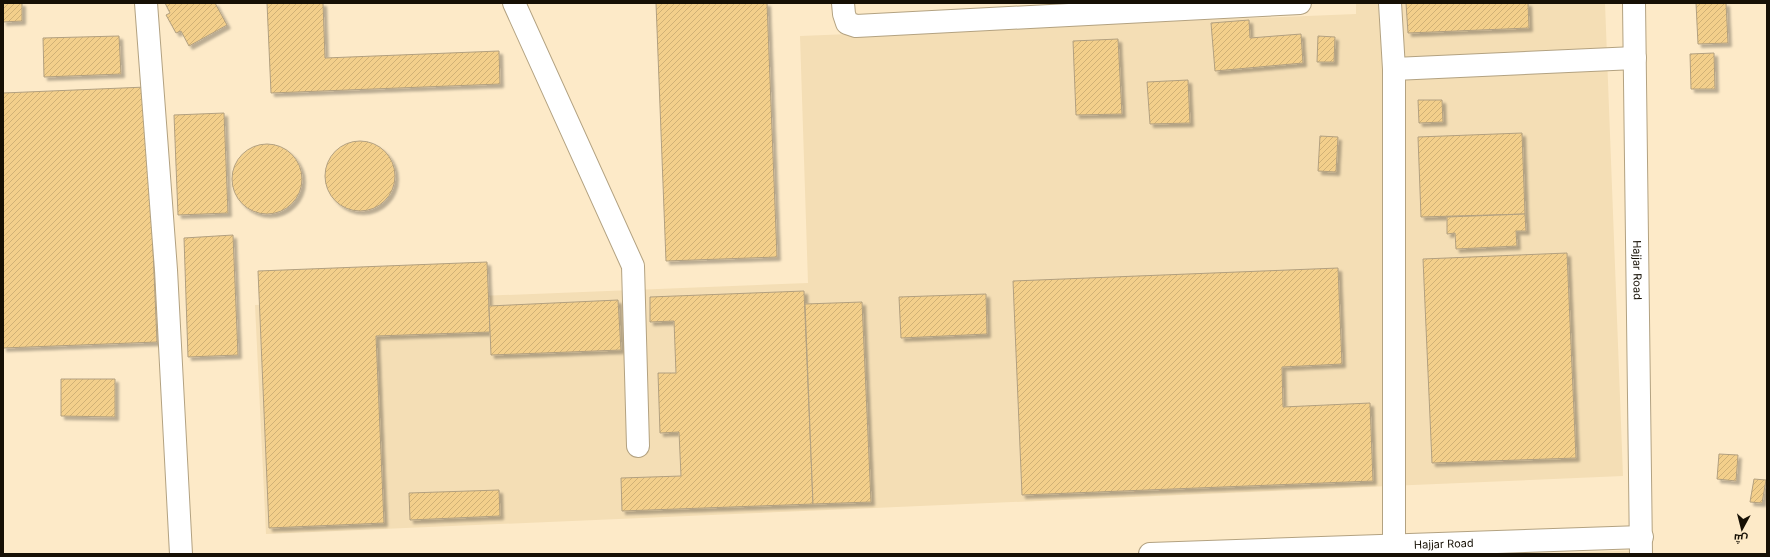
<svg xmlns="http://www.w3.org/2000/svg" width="1770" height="557" font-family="Inter,Cairo,sans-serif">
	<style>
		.built { fill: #f4deb5 }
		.building { fill: url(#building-hatch); stroke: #b2a080; filter: url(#shadow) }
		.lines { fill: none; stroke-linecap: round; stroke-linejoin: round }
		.minor-casing { stroke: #b3a281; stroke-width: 24 }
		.minor { stroke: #fff; stroke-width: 22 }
		.labels { text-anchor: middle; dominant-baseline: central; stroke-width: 3.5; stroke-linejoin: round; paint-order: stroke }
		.street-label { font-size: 11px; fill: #161005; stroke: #fdeac8 }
	</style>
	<defs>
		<pattern id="building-hatch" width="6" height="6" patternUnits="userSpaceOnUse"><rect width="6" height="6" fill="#f3cf8b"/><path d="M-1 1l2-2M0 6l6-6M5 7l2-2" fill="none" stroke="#d0b176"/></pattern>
		<filter id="shadow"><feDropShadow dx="3.5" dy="3.5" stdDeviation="1" flood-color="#0004"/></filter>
	</defs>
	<rect width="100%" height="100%" fill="#fdeac8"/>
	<!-- built -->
	<g class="built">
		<path d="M1356 3H1605L1623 476 266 534 255 305 808 283 800 36 1356 14Z"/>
		<path d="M1642 550V554H1537Z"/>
	</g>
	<!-- building -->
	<g class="building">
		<path d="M3 3H22V21L3 22Z"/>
		<path d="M165 3H215L227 25 189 46 181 31 176 33 166 15 170 13Z"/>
		<path d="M267 3H323L325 58 499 51 500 84 271 93Z"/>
		<path d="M656 3H767L777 257 666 261Z"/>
		<path d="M1406 3H1528L1529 28 1408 33Z"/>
		<path d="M1696 3H1726L1728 43 1698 44Z"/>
		<path d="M1249 20 1250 38 1301 34 1303 63 1215 71 1211 23Z"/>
		<path d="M119 36 121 74 44 77 43 38Z"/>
		<path d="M1318 36 1335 37 1334 62H1317Z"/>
		<path d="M1118 39 1122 114 1076 115 1073 41Z"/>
		<path d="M1714 53 1715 89H1691L1690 54Z"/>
		<path d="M1188 80 1190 123 1150 124 1147 82Z"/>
		<path d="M146 87 157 342 3 348V93Z"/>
		<path d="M1418 100H1442L1443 122 1419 123Z"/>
		<path d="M224 113 228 213 178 215 174 115Z"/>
		<path d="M1522 133 1525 214 1421 217 1418 137Z"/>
		<path d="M1320 136 1338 137 1336 172 1318 171Z"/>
		<circle cx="360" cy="176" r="35"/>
		<circle cx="267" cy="179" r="35"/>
		<path d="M1525 214 1526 231H1516L1517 246 1456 249 1455 233 1447 234V217Z"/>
		<path d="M233 235 238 355 188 357 184 238Z"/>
		<path d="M1567 253 1576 458 1432 463 1423 259Z"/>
		<path d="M487 262 490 332 376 336 384 523 269 528 258 271Z"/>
		<path d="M1338 268 1342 364 1282 367 1283 407 1370 403 1373 481 1022 495 1013 281Z"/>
		<path d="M804 291 813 504 622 511 621 478 681 476 679 432 660 433 658 373H676L674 321 650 322V297Z"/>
		<path d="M986 294 987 334 901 338 899 297Z"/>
		<path d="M618 300 621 350 491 355 489 306Z"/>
		<path d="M862 302 871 502 813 504 805 304Z"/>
		<path d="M61 379H115V417L61 416Z"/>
		<path d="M1719 454 1738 455 1736 481 1717 479Z"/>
		<path d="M1754 479 1766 480 1762 503 1750 502Z"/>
		<path d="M499 490 500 516 410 520 409 493Z"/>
	</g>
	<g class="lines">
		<defs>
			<g id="minor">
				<path d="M146 3 166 270 181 554"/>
				<path d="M514 3 633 266 638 446"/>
				<path d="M843 3 844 14 847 23 856 26 1300 3"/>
				<path d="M1390 3 1394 69V554"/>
				<path id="s1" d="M1634 3 1641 554"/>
				<path d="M1394 69 1635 58"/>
				<path id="s2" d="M1150 554 1642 537"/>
			</g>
		</defs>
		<!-- minor casing -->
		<use href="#minor" class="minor-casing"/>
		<!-- minor -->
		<use href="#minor" class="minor"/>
	</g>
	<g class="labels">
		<!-- street labels -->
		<g class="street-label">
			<text stroke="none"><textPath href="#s1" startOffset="267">Hajjar Road</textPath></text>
			<text stroke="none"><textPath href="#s2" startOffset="294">Hajjar Road</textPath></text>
		</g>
	</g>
	<!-- border -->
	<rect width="1770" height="557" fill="none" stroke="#161005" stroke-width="8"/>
	<!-- north arrow -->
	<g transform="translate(1742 529) rotate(187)" stroke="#fdeac8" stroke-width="3" paint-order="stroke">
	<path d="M0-3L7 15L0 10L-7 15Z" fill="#161005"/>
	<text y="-6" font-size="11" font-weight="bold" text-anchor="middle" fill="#161005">ش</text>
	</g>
</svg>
